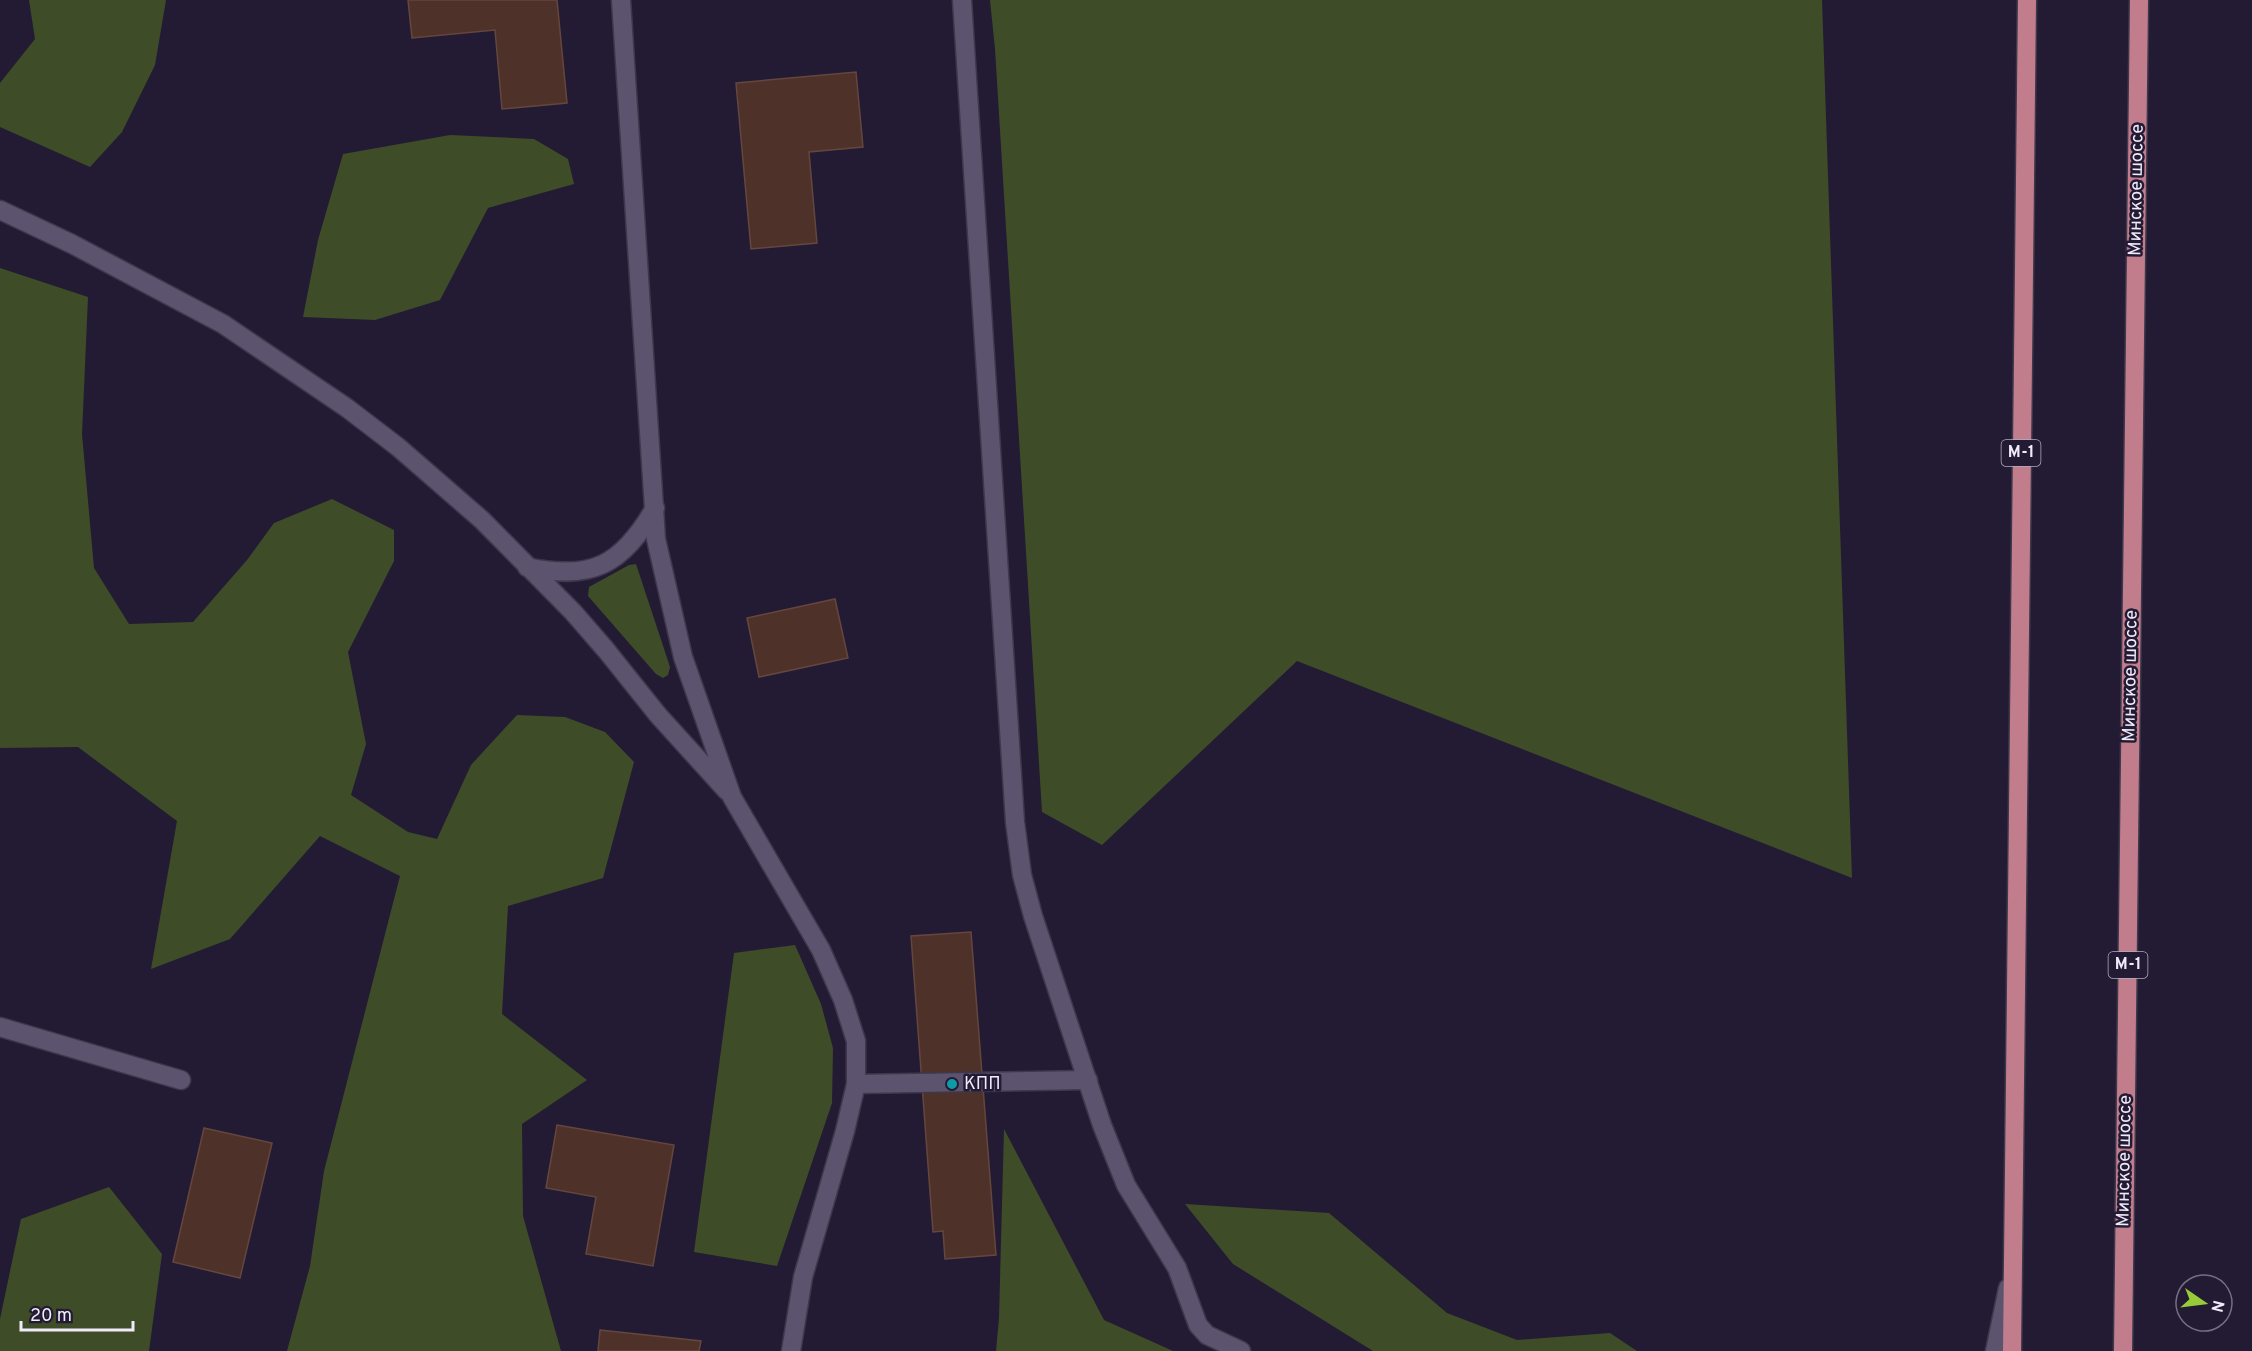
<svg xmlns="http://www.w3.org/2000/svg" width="2252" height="1351" font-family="Overpass,sans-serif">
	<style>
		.green { fill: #3e4d28 }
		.building { fill: #4e322a; stroke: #65463e; stroke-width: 1.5 }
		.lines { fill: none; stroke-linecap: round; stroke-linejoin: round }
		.service-casing { stroke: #3e384c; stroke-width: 21 }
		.minor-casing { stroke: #3e384c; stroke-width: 21 }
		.trunk-casing { stroke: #3e384c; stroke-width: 21 }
		.service { stroke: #5c546f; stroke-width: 18 }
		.minor { stroke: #5c546f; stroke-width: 18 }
		.trunk { stroke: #c27d8c; stroke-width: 18 }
		.culture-dot { fill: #0f9aa8; stroke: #231b33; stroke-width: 2 }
		.labels { text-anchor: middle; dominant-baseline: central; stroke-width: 5; stroke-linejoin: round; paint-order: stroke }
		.shield { fill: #231b33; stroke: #b2adbf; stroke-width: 1.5 }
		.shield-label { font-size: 16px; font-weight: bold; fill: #efebfb }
		.street-label { font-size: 18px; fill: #efebfb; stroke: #231b33 }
		.poi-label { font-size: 18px; fill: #efebfb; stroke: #231b33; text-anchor: start }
	</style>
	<rect width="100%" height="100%" fill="#231b33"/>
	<!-- green -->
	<g class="green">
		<path d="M29 0H166L155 65 122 132 90 167 0 127V83L35 39Z"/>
		<path d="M990 0H1822L1852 878 1297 661 1102 845 1042 812 995 49Z"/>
		<path d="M450 135 534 139 568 159 574 184 488 208 440 300 375 320 303 317 318 240 343 154Z"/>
		<path d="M0 268 88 297 82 434 94 568 129 624 193 622 247 560 274 523 332 499 394 530V561L348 652 366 744 351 795 408 832 437 839 471 765 517 715 565 717 605 732 634 762 603 878 508 906 502 1014 587 1080 522 1124 523 1216 561 1351H287L310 1266 324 1171 400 876 320 836 230 939 151 969 177 821 78 747 0 748Z"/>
		<path d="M636 564 670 667 668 675 663 678 656 674 588 596 589 587 629 565Z"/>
		<path d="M795 945 821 1004 833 1048 832 1103 777 1266 694 1252 734 953Z"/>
		<path d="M1004 1129 1104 1320 1173 1351H996L999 1318Z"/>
		<path d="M109 1187 162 1254 149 1351H0V1319L21 1219Z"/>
		<path d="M1185 1204 1329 1213 1447 1313 1517 1340 1610 1333 1637 1351H1373L1233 1264Z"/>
	</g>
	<!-- building -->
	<g class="building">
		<path d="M408 0H557L567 103 502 109 495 30 412 38Z"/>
		<path d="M856 72 863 147 809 152 817 243 751 249 736 83Z"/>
		<path d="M835 599 848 658 759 677 747 618Z"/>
		<path d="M971 932 996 1255 945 1259 943 1231 933 1232 911 936Z"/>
		<path d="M557 1125 674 1145 653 1266 586 1254 596 1197 546 1188Z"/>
		<path d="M204 1128 272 1143 240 1278 173 1262Z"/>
		<path d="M600 1330 701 1341 699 1351H598Z"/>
	</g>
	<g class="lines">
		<defs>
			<path id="service" d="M0 1027 181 1080"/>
			<g id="minor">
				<path d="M621 0 656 539 683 657 732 797 821 950 843 1000 856 1041V1084L845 1131 803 1277 791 1351"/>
				<path d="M962 0 1015 822 1022 875 1033 916 1102 1125 1126 1185 1177 1268 1198 1325 1207 1335 1241 1351"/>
				<path d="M0 210 72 244 223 324 347 408 398 447 482 520 573 612 606 650 658 715 727 791"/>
				<path d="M527 567C592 581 622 565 655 508"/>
				<path d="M856 1084 1088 1080"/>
				<path d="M1995 1351 2008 1288"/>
			</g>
			<g id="trunk">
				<path d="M2012 1351 2027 0"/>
				<path d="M2123 1351 2139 0"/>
			</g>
		</defs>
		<!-- service casing -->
		<use href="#service" class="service-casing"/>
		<!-- minor casing -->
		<use href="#minor" class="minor-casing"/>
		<!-- trunk casing -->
		<use href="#trunk" class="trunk-casing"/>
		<!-- service -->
		<use href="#service" class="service"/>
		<!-- minor -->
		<use href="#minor" class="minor"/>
		<!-- trunk -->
		<use href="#trunk" class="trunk"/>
	</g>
	<!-- markers -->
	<circle class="culture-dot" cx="952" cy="1084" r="6"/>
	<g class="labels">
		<!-- shield labels -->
		<g class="shield">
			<rect x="2001.5" y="440" width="39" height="26" rx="4.5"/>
			<rect x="2108.5" y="952" width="39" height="26" rx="4.5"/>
		</g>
		<g class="shield-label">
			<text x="2021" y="453">М-1</text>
			<text x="2128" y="965">М-1</text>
		</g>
		<!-- street labels -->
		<g class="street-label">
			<text transform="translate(2137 190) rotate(-89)">Минское шоссе</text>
			<text transform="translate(2131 676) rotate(-89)">Минское шоссе</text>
			<text transform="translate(2125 1161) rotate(-89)">Минское шоссе</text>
		</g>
		<!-- poi labels -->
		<g class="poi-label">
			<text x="964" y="1084">КПП</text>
		</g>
	</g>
	<!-- north arrow -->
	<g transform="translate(2204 1303) rotate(104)"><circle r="28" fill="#231b33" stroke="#756e83" stroke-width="1.5"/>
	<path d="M0-4.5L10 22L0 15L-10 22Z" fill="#97cc38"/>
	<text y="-9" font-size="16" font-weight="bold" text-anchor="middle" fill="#efebfb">N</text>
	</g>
	<!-- scale -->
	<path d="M21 1321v9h112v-9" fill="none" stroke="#efebfb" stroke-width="3"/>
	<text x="30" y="1321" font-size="18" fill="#efebfb" stroke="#231b33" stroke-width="4.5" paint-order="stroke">20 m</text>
</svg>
